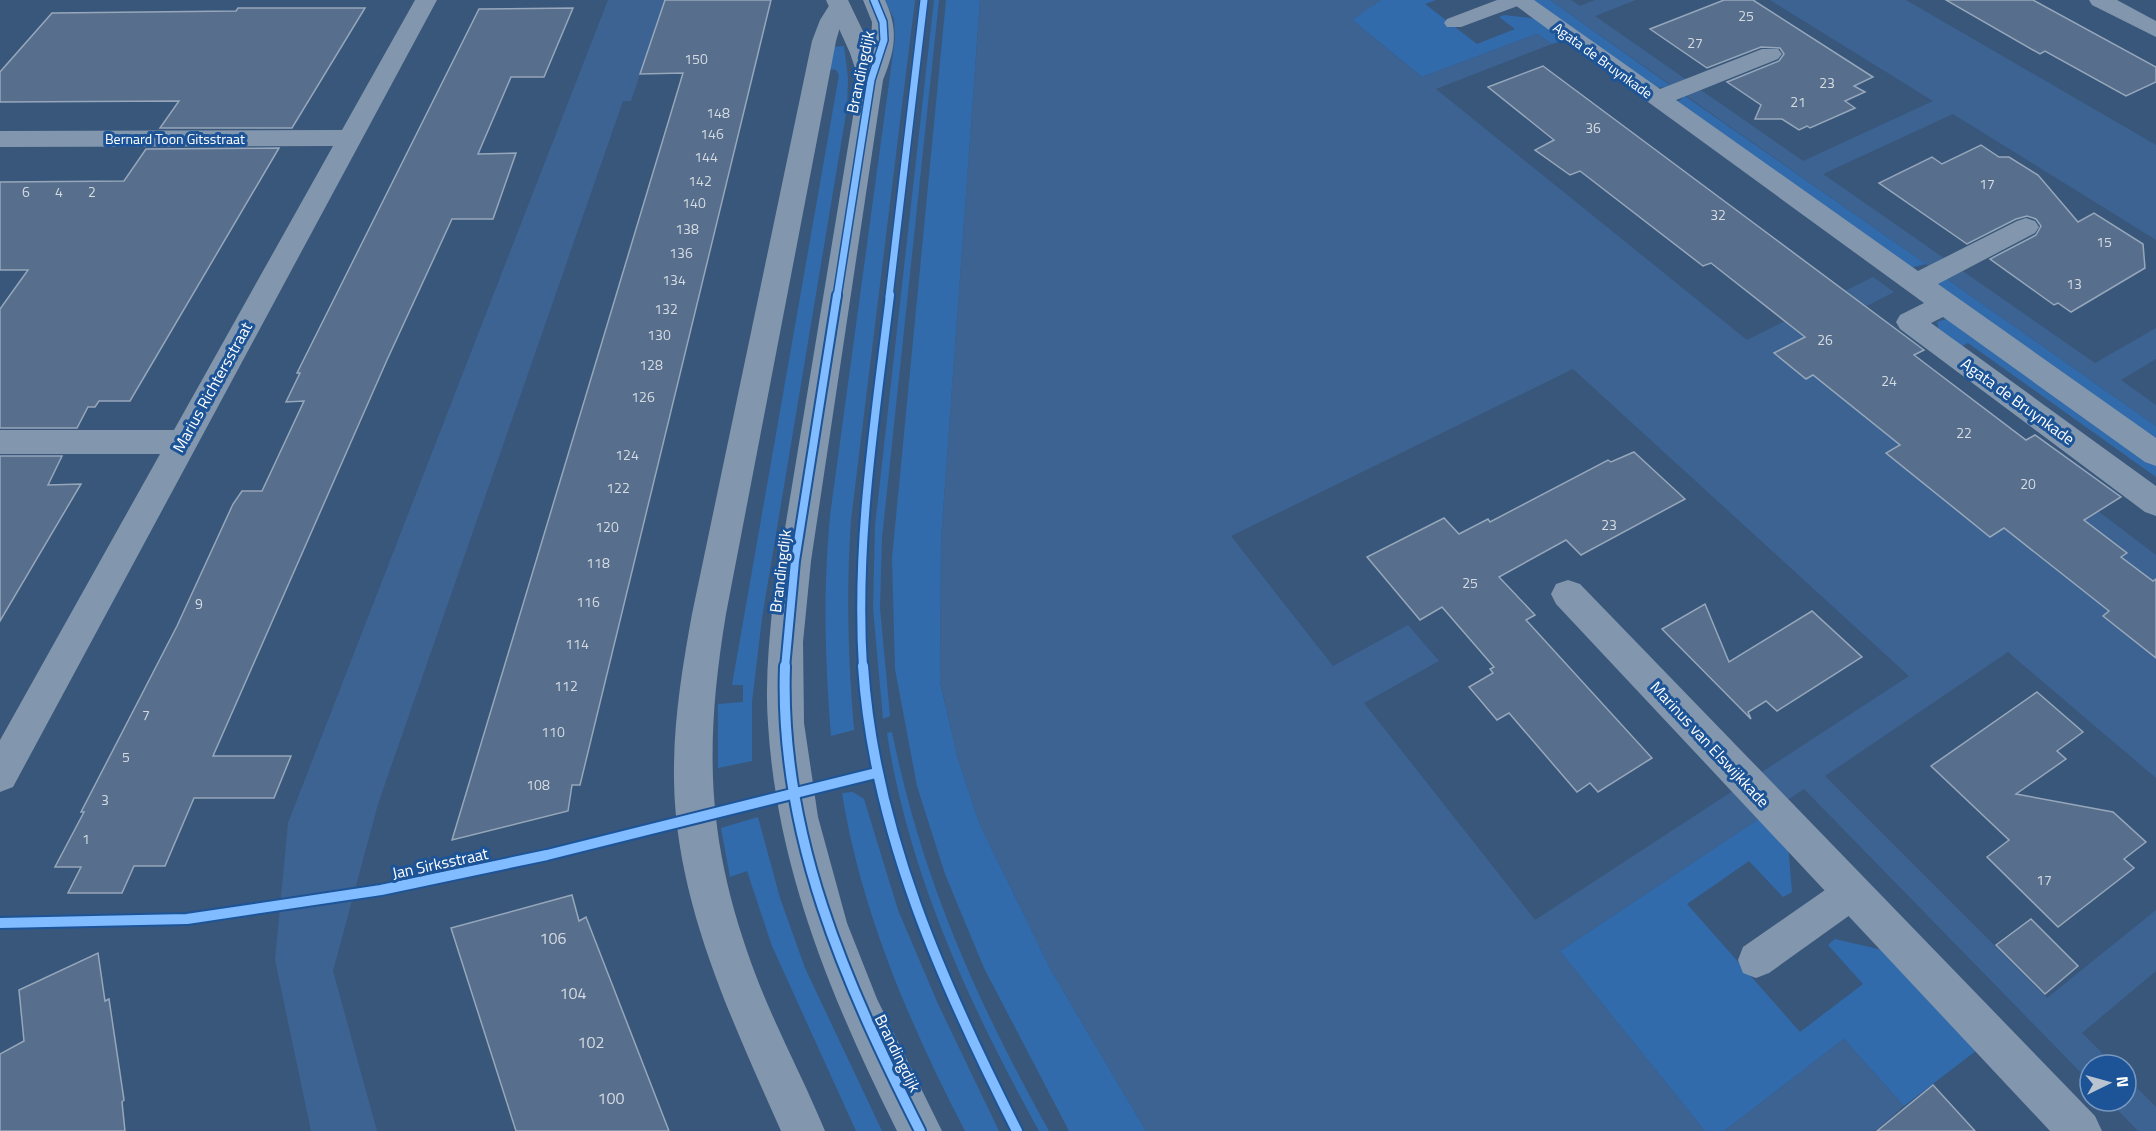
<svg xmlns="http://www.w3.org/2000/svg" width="2156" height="1131" font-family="'Titillium Web',sans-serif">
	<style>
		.green { fill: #326bac }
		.water { fill: #3c6392; fill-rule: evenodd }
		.building { fill: #576f8c; stroke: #96a7bb; stroke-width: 1.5 }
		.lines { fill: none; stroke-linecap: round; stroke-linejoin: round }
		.service { fill: #8297ad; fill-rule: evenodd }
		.minor { fill: #8297ad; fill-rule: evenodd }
		.tertiary { fill: #8297ad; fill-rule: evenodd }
		.cycleway-far2-casing { stroke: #1d5497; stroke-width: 10 }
		.cycleway-far1-casing { stroke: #1d5497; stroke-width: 12 }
		.cycleway-casing { stroke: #1d5497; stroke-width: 14 }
		.cycleway-far2 { stroke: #80bcff; stroke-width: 7 }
		.cycleway-far1 { stroke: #80bcff; stroke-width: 8 }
		.cycleway { stroke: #80bcff; stroke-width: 10 }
		.labels { text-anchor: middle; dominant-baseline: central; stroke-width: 6; stroke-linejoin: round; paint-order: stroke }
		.number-label { font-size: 14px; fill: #d5dbe2 }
		.far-street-label { font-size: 14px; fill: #fff; stroke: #1d5497 }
		.street-label { font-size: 16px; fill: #fff; stroke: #1d5497 }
		.near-number-label { font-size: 16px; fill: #d5dbe2 }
	</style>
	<rect width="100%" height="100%" fill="#39577b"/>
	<!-- green -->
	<g class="green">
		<path d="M885 0H915L851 520C846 591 848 659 854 730L831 736C825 659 823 593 830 516L895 39 894 19Z"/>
		<path d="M934 0H939L882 538 880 608 890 716 883 719 873 608 875 526Z"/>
		<path d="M946 0H980L941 541 940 682 958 759 980 825 1051 970 1146 1131H1069L984 968 945 874 917 786 895 669 892 558Z"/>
		<path d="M1381 0H1436L1425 4 1477 44 1515 29 1499 17 1504 15 1538 19 1566 39 1552 44 1537 34 1422 77 1351 19Z"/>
		<path d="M1532 0H1550L1671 86 1657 88Z"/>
		<path d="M844 46 848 78 847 108 762 618 752 702V761L718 768V704L743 702V685H732L839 75 836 70 829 69 832 47Z"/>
		<path d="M1685 96 1926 264 1910 268 1677 102Z"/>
		<path d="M1944 277 2156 426V443L1936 287Z"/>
		<path d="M1949 318 2156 463V477L1968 343 1961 347 1939 330 1937 322Z"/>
		<path d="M892 732C922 879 976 1000 1049 1131H1039C970 1006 909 875 887 733Z"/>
		<path d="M853 792 864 799 898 910 938 1004 999 1131H965C910 1025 861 911 842 793Z"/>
		<path d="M1763 816 1788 843 1792 892 1783 897 1749 861 1687 904 1800 1032 1863 984 1828 945 1835 939 1891 952 1981 1047 1904 1106 1844 1039 1724 1131H1705L1560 951Z"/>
		<path d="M758 817 780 898 805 968 882 1131H856L772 946 747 871 730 877 721 828Z"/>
	</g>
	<!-- water -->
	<g class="water">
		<path d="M608 0H665L631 101H623L378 804 333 971 377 1131H311L275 960 288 823Z"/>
		<path d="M980 0H1381L1352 20 1422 77 1537 34 1552 44 1436 89 1747 340 1873 277 1894 292 1843 318 2156 555V778L2008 652 1825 776 2047 998 2156 910V971L2082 1033 2114 1065H2090V1082L1804 789 1560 951 1705 1131H1146L1051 970 980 825 958 759 940 681 941 541ZM1573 369 1909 676 1535 920 1364 703 1439 661 1408 625 1333 666 1231 536Z"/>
		<path d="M1550 0H1571L1580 6 1595 0H1636L1595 16 1803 161 1933 101 1770 0H1906L2156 145V240L1953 114 1823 174 2095 363 2156 328V359L2121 380 2156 405V426Z"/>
		<path d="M1844 1039 1904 1106 1875 1131H1724Z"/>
		<path d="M2126 1077 2156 1107V1131H2138L2109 1101H2126Z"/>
	</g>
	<!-- building -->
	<g class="building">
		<path d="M665 0H771L580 785H572L568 811 452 840 683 73 640 74Z"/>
		<path d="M1724 0H1753L1873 77 1854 86 1865 92 1845 101 1855 108 1810 128 1807 126 1799 130 1782 119H1755L1761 105 1727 82 1779 61 1784 54 1780 48 1761 47 1707 68 1650 29Z"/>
		<path d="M1946 0H2033L2156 67V82L2126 96 2045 51 2040 54Z"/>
		<path d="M238 8H365L292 128H160L179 101 0 102V72L52 13 236 11Z"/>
		<path d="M573 8 544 77H511L478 154 516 153 493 219H452L387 360 213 756H291L274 798H194L165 866H134L122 893H68L81 867H55L84 812H81L177 626 233 504 242 491H262L304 401 286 402 300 373H297L479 9Z"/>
		<path d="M1543 66 1924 350 1914 355 2026 440 2035 435 2121 497 2084 520 2127 553 2121 557 2153 581 2156 579V658L2103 616 2109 611 2004 528 1990 537 1886 453 1900 445 1813 375 1806 379 1774 353 1805 337 1711 263 1703 266 1580 171 1570 175 1535 150 1554 140 1488 87Z"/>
		<path d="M1981 145 1999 157H2009L2038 175 2078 222 2094 213 2143 244 2145 268 2071 312 2058 303 2054 305 1990 259 2036 235 2041 226 2036 219 2027 216 2016 219 1967 244 1879 183 1932 157 1942 164Z"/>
		<path d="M279 148 130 401H99L95 407H88L77 428H0V309L28 270H0V182L124 181 146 149Z"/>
		<path d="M1634 452 1685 499 1581 555 1566 540 1499 577 1535 615 1526 620 1652 758 1598 792 1590 783 1577 792 1509 713 1497 720 1469 687 1493 673 1490 669 1494 667 1442 607 1420 620 1367 557 1444 518 1459 534 1488 519 1490 522 1608 460 1611 462Z"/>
		<path d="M0 456H62L48 485 81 484 0 621Z"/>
		<path d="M1705 604 1729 662 1812 611 1862 657 1777 711 1766 701 1748 712 1751 719 1662 629Z"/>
		<path d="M2037 692 2083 732 2057 751 2066 759 2016 794 2113 812 2146 842 2124 859 2134 868 2058 927 1987 857 2009 840 1931 766Z"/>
		<path d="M572 895 579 921 586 917 669 1131H516L451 928Z"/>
		<path d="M2031 919 2078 966 2045 994 1996 945Z"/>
		<path d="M98 953 105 1001 109 999 124 1100 122 1102 125 1131H0V1054L24 1041 19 990Z"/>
		<path d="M1933 1085 1975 1131H1877Z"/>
	</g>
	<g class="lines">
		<!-- service -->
		<g class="service">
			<path d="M1497 0H1526L1523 4 1461 27H1447L1444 23 1447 19Z"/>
			<path d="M1851 875 1864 881 1869 893 1864 905 1769 973 1756 978 1743 973 1738 960 1743 947 1838 881Z"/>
		</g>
		<!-- minor -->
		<g class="minor">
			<path d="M415 0H437L13 787 0 792V740L160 454H0V430H174L333 146 0 147V131L342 130Z"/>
			<path d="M843 0 851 6 842 20 836 41 726 614C703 753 707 848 758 981 778 1032 804 1080 825 1131H781C732 1020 676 904 674 781 673 724 682 669 692 614L812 41 820 20 832 1Z"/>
			<path d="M1508 0H1534L1660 89 1762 49H1778L1782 54 1778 59 1676 100 1918 271 2017 221 2026 218 2035 221 2039 227 2035 233 1938 284 2156 438V466L2145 462 1943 317 1931 323 2156 486V516L2145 512 1900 329 1896 322 1900 315 1924 303Z"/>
			<path d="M2089 0H2117L2156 21V37L2092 5Z"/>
			<path d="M1568 580 1580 584 2095 1116 2102 1131H2050L1556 604 1551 594 1556 584Z"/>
		</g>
		<!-- tertiary -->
		<path class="tertiary" d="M826 0H848L871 48 872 22 863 0H885C899 30 895 50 883 80L811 561 803 642 804 723 818 817 847 923 877 999 942 1131H897C833 1002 777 870 768 724 765 683 769 642 773 601L859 80 850 53Z"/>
		<defs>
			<g id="cycleway-far2">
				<path d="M837 297 871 80 884 40 883 22 874 0"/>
				<path d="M889 297 924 0"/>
			</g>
			<g id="cycleway-far1">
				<path d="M785 668 795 561 837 295"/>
				<path d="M863 668C855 543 875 419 890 295"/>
			</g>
			<g id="cycleway">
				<path d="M785 666C779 835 846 984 920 1131"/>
				<path d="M863 666C874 832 943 985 1017 1131"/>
				<path d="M0 923 187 919 381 890 547 855 876 773"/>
			</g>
		</defs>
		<!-- cycleway-far2 casing -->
		<use href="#cycleway-far2" class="cycleway-far2-casing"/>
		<!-- cycleway-far1 casing -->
		<use href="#cycleway-far1" class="cycleway-far1-casing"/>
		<!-- cycleway casing -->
		<use href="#cycleway" class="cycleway-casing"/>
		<!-- cycleway-far2 -->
		<use href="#cycleway-far2" class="cycleway-far2"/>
		<!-- cycleway-far1 -->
		<use href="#cycleway-far1" class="cycleway-far1"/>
		<!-- cycleway -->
		<use href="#cycleway" class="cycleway"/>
	</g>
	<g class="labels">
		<!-- number labels -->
		<g class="number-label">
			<text x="1746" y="15">25</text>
			<text x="1695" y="42">27</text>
			<text x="696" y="58">150</text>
			<text x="1827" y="82">23</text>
			<text x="1798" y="101">21</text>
			<text x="718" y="112">148</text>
			<text x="1593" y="127">36</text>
			<text x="712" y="133">146</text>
			<text x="706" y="156">144</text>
			<text x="700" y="180">142</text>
			<text x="1987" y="183">17</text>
			<text x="26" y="191">6</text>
			<text x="59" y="191">4</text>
			<text x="92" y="191">2</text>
			<text x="694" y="202">140</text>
			<text x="1718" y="214">32</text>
			<text x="687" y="228">138</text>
			<text x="2104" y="241">15</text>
			<text x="681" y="252">136</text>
			<text x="674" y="279">134</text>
			<text x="2074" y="283">13</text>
			<text x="666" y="308">132</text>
			<text x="659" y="334">130</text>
			<text x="1825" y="339">26</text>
			<text x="651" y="364">128</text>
			<text x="1889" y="380">24</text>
			<text x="643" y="396">126</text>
			<text x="1964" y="432">22</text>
			<text x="627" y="454">124</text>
			<text x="2028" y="483">20</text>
			<text x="618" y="487">122</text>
			<text x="1609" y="524">23</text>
			<text x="607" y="526">120</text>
			<text x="598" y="562">118</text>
			<text x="1470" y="582">25</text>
			<text x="588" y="601">116</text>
			<text x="199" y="603">9</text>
			<text x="577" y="643">114</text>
			<text x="566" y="685">112</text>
			<text x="146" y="714">7</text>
			<text x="553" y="731">110</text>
			<text x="126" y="756">5</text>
			<text x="538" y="784">108</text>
			<text x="105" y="799">3</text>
			<text x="86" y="838">1</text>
			<text x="2044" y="879">17</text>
		</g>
		<!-- far-street labels -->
		<g class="far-street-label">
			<text transform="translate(1603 60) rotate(36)">Agata de Bruynkade</text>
			<text x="175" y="138">Bernard Toon Gitsstraat</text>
		</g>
		<!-- street labels -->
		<g class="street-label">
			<text transform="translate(860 72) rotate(-78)">Brandingdijk</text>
			<text transform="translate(212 387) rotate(-61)">Marius Richtersstraat</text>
			<text transform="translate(2018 401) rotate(36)">Agata de Bruynkade</text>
			<text transform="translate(780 571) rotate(-83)">Brandingdijk</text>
			<text transform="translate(1710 744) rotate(47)">Marinus van Elswijkkade</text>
			<text transform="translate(440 863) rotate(-12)">Jan Sirksstraat</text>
			<text transform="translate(898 1053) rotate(64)">Brandingdijk</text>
		</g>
		<!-- near-number labels -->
		<g class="near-number-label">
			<text x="553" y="938">106</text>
			<text x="573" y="993">104</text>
			<text x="591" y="1042">102</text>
			<text x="611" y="1098">100</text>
		</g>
	</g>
	<!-- north arrow -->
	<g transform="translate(2108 1083) rotate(85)"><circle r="28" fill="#1d5497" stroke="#7798c1" stroke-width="1.5"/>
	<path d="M0-4.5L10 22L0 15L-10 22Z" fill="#bac4d1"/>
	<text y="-9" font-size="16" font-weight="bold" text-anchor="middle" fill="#ffffff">N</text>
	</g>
</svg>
